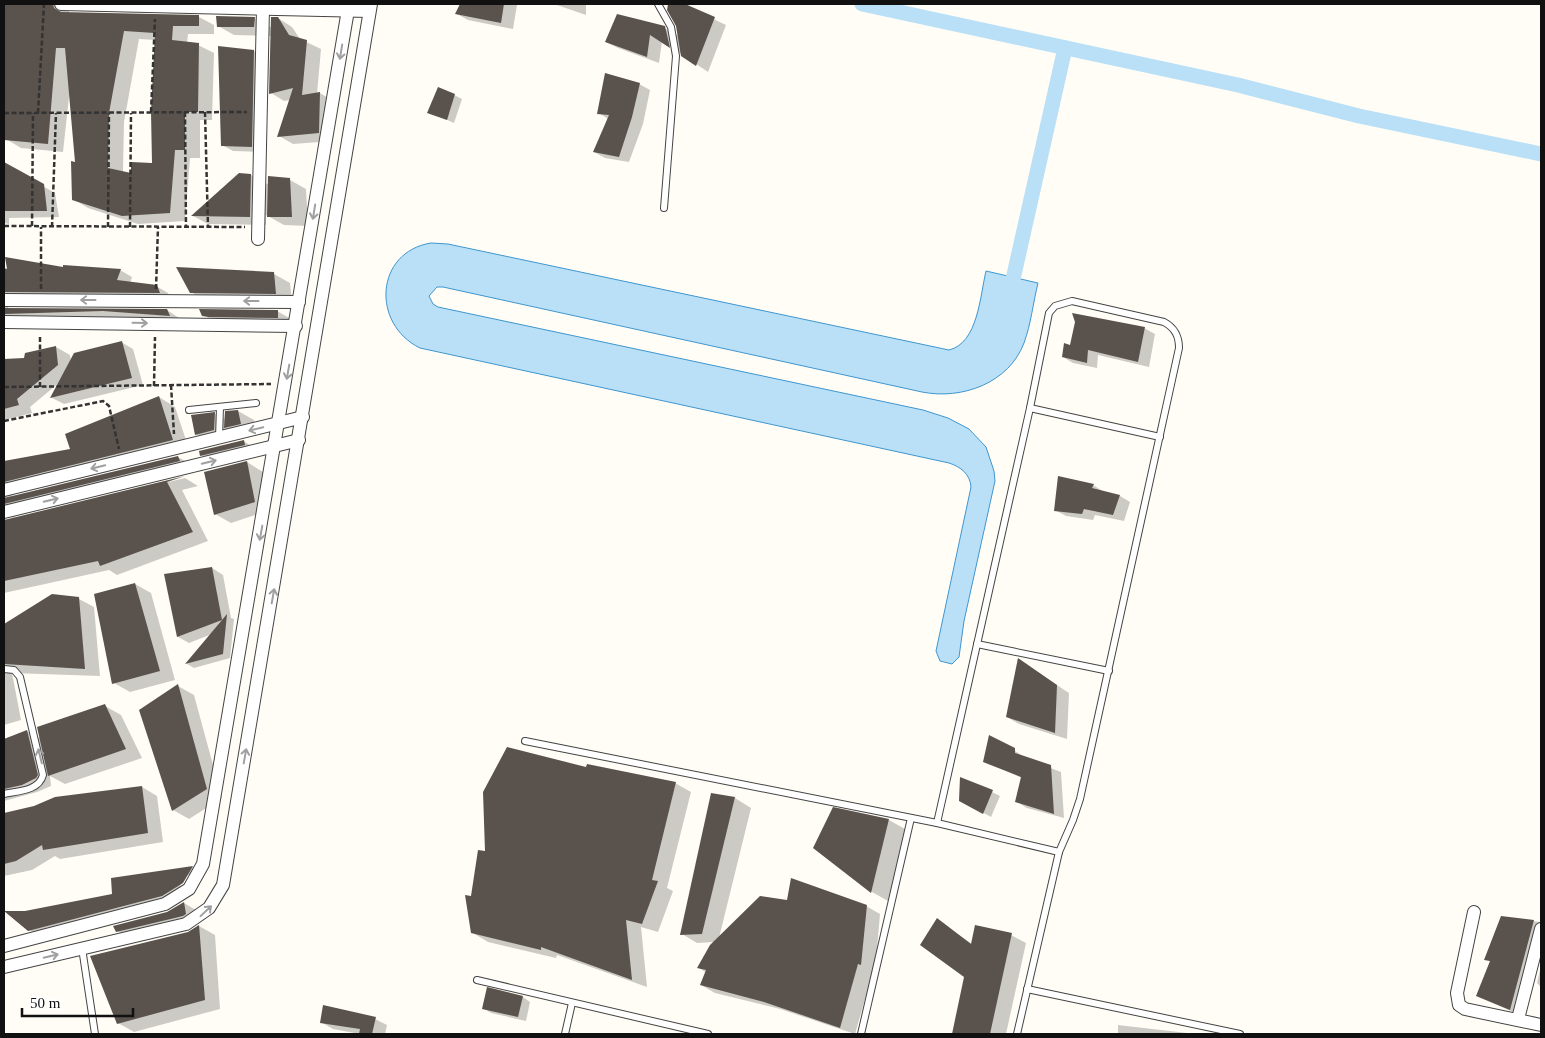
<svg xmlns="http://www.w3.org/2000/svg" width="1545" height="1038" font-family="'Times New Roman',serif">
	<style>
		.water { fill: #b9e0f7; stroke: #3f96cf }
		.shadow { fill: #0003; fill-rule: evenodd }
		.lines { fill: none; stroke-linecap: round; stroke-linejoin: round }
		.canal { stroke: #b9e0f7; stroke-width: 15 }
		.building { fill: #5a524d; fill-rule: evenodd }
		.service-casing { stroke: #444; stroke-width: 8 }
		.minor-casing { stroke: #444; stroke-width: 14 }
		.path { stroke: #333; stroke-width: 2.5; stroke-dasharray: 5 2.5; stroke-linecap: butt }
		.service { stroke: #fff; stroke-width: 6 }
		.minor { stroke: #fff; stroke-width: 12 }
		.oneway { stroke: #a0a0a0 }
	</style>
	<rect width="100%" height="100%" fill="#fffdf5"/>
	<!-- water -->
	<path class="water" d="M431 243 448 244 949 350C978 343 980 296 986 271L1038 283C1033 303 1031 324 1024 343 1009 383 962 400 922 392L443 287H437L429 296 433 304 438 307 923 410 948 418 969 429 986 447 994 471 995 481 964 621 959 657 952 664 940 661 936 651 971 487C970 474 961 467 949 463L420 348C371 324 375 252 431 243Z"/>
	<!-- shadow -->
	<g class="shadow">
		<path d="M4 4H280L69 9V14L199 17 214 25V34H188L187 43 198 45 214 53 212 120H200V158H190L185 221 138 224 88 208 73 199 76 163 70 88 63 152 21 148 6 139ZM139 39 156 40 153 165 132 174 123 172 124 122Z"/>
		<path d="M461 4H514L517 5 513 29 468 20 457 14Z"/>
		<path d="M554 4H586V15Z"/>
		<path d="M669 4H682L726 25 708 72 662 41 659 63 618 48 606 42 664 28 679 36 677 25 669 10Z"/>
		<path d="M254 18 272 28 278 18 292 27 300 39 321 49 317 94 320 93 334 102 333 141 293 144 279 136 291 100 284 101 271 93 272 36 234 35 218 26Z"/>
		<path d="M254 51 264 57 262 152 233 151 222 145Z"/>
		<path d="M639 84 650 90 643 124 629 162 605 158 594 152 608 119 599 113Z"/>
		<path d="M454 95 462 99 454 123 429 112Z"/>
		<path d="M4 164 55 193 59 217 9 218V224L4 223Z"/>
		<path d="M251 175 269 185 290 180 306 189 308 226 284 225 266 215V225L208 224 193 216Z"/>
		<path d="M64 268 120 270 132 277 130 283 156 286 168 293 171 299 9 302 8 309 167 310 179 318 181 322 116 317 4 320V269Z"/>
		<path d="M274 274 290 283 292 302H208L191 292Z"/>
		<path d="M277 311 293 320 220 324 203 315Z"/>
		<path d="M1144 328 1155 334 1149 367 1098 355 1097 368 1073 363 1063 357 1071 346Z"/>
		<path d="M121 342 133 349 143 385 64 404 52 398 60 382 30 407 32 413 4 420V360L25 359 26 354 56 347 70 355 71 362Z"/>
		<path d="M159 397 175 407 189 449 18 491 10 498 178 457 194 466 18 513 13 518 4 512V463L71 450Z"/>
		<path d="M238 411 254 420 256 433 212 443 196 434 215 414 226 420Z"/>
		<path d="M243 441 259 450 217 464 201 455Z"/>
		<path d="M247 462 263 472 270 510 231 523 215 514Z"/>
		<path d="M185 478 198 486 182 490 208 541 117 575 109 570 4 593V538L7 537 4 521Z"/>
		<path d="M1093 485 1104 492 1120 496 1130 502 1124 521 1095 515 1093 520 1066 516 1055 510Z"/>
		<path d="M212 568 223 575 231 618 234 619 230 658 194 668 187 664 212 634 189 643 178 637 165 575Z"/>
		<path d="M135 584 151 593 175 680 130 692 114 683Z"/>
		<path d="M53 596 79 599 94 607 100 676 12 673 21 720 4 725V626Z"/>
		<path d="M1019 660 1069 693 1067 739 1019 724 1007 717Z"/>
		<path d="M178 686 194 695 222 798 189 819 173 810Z"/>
		<path d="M105 706 121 715 142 758 65 784 50 776 51 786 37 792 4 801V739L27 731 41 739Z"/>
		<path d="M1014 750 1025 758 1061 772 1064 818 1027 808 1017 802 1022 778 985 761Z"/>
		<path d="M586 768 675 783 691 792 667 888 673 891 658 932 641 927 647 987 557 955 556 958 488 942 473 933 472 898 486 853Z"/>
		<path d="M142 787 157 796 163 842 60 859 55 856 32 870 4 876V814Z"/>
		<path d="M992 792 1000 796 991 817 960 800Z"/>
		<path d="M712 795 735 798 751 808 719 938 788 902 866 906 880 914 875 972 873 971 855 1034 780 1009 715 993 701 985 707 973 699 968 714 942 697 943 682 934Z"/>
		<path d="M889 820 905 829 888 901 872 892 814 848Z"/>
		<path d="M192 867 203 874 194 890 41 937 29 930 25 912 113 895 112 879ZM186 875H189L181 889 179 888Z"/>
		<path d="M184 903 196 910 197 921 129 938 117 931 168 913Z"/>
		<path d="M1502 918 1541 922V947L1522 1016 1477 996 1491 962 1486 959Z"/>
		<path d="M937 920 972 944 1011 935 1026 943 1006 1034H953L965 977Z"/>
		<path d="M199 926 215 935 220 1009 134 1032 118 1023 188 933Z"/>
		<path d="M1541 966V987L1537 983Z"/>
		<path d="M488 989 523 997 530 1002 526 1021 491 1013 483 1008Z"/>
		<path d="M375 1019 387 1025 385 1034H360L333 1029 321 1022Z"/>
		<path d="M1118 1025 1187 1033 1188 1034H1118Z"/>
	</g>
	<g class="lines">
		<!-- canal -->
		<g class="canal">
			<path d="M862 4 1238 85 1359 116 1541 154"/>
			<path d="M4 5 35 4"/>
			<path d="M1009 297 1065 48"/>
		</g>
	</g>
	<!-- building -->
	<g class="building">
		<path d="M4 4H53L54 8 61 12 199 15V26H173L172 40 199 43 198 112H185V150H175L170 213 122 216 72 200 71 161 75 162 65 48H56L48 144 4 140ZM124 31 155 33 151 112 152 163 131 162V173L108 168 109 113Z"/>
		<path d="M460 4H504L501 23 455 14Z"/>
		<path d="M668 4H685L715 17 696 66 681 56 676 26 667 10Z"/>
		<path d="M617 14 665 26 670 48 650 35 647 57 605 42Z"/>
		<path d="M216 16 255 17 254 27H217Z"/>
		<path d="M271 17H278L289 35 307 40 302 95 320 92 319 133 277 137 293 88 269 94Z"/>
		<path d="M218 46 254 50 252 147 221 146Z"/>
		<path d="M605 73 640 83 632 117 619 157 593 152 609 115 597 114Z"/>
		<path d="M438 87 455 94 447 120 427 113Z"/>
		<path d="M4 162 44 184 47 211H4Z"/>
		<path d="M239 173 251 174 250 217 191 216Z"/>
		<path d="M268 176 290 178 292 217H267Z"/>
		<path d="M5 257 63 267V265L121 269 117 280 157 285 160 293 4 292V268L7 269Z"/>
		<path d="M176 267 274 272 276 294 190 293Z"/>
		<path d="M4 308 167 309 170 316 103 311 4 314Z"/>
		<path d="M199 309 278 310V318L209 317 202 316Z"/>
		<path d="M1072 313 1145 327 1138 362 1088 350 1087 363 1062 357 1064 343 1070 345 1075 322Z"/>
		<path d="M122 341 132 378 50 398 74 353Z"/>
		<path d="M56 346 58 365 17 399 19 405 4 409V359L24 358 25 353Z"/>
		<path d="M159 396 173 440 4 482V461L70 449 65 434Z"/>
		<path d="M238 410 241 424 224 428 225 411Z"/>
		<path d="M215 412 214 430 195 435 191 415Z"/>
		<path d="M244 440 245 445 200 456 199 451Z"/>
		<path d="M178 456 180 461 4 504V498Z"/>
		<path d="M247 461 255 502 214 515 204 472Z"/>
		<path d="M185 476 167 482 193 532 100 566 98 561 4 581V520Z"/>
		<path d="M1058 476 1094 484 1092 488 1120 495 1113 515 1084 509 1082 514 1054 511Z"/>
		<path d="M212 567 222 620 177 637 164 574Z"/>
		<path d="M135 583 160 671 112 684 94 594Z"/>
		<path d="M52 594 79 597 85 669 4 664V624Z"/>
		<path d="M227 614 223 654 185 664 222 620Z"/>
		<path d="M1018 658 1057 685 1055 733 1006 717Z"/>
		<path d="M178 684 207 789 172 811 139 710Z"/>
		<path d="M105 704 126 749 48 776 37 727Z"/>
		<path d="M27 730 38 775 36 778 22 785 4 789V739Z"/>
		<path d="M989 735 1015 748V753L1051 765 1054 814 1015 802 1021 777 983 762Z"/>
		<path d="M507 747 586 767 587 764 676 782 652 880 658 881 642 924 626 920 632 980 541 947V950L471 933 465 895 471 896 478 850 485 851 483 792Z"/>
		<path d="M960 777 993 790 983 814 959 801Z"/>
		<path d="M142 786 148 833 43 850 42 845 16 861 4 864V813L34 806 55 797Z"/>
		<path d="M711 793 735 797 702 934 680 935Z"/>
		<path d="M833 807 889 819 871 893 813 848Z"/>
		<path d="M193 866 183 883 162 896 28 931 4 911H25L112 894 111 878Z"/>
		<path d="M791 878 867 905 861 965 858 964 840 1028 764 1002 700 985 706 970 697 968 710 945 760 896 787 900Z"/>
		<path d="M184 902 186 914 183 916 116 932 113 926 167 912Z"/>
		<path d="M1501 916 1534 920 1510 1010 1476 996 1490 961 1484 960Z"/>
		<path d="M937 918 971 944 975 925 1012 933 990 1034H952L964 977 920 945Z"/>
		<path d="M199 925 205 1000 117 1024 90 956 188 932Z"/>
		<path d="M487 987 523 996 518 1017 482 1009Z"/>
		<path d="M323 1005 376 1017 372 1034H359L360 1029 320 1023Z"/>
	</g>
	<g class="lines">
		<defs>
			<g id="service">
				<path d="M658 4 671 27 676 56 664 208"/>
				<path d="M1030 408 1160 437"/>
				<path d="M189 410 256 403"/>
				<path d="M219 438 220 407"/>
				<path d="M977 644 1109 671"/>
				<path d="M4 669 14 670 20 677 43 775C39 791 18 791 4 794"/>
				<path d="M525 741 937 823 1059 852"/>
				<path d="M937 823 1030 408 1049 313 1055 306 1072 301 1164 322C1175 328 1179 336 1179 348L1080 799 1073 820 1059 852 1017 1034"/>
				<path d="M82 948 95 1034"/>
				<path d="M477 980 708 1034"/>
				<path d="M1027 989 1240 1034"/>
				<path d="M565 1034 572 1003"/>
				<path d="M861 1034 911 818"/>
			</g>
			<g id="minor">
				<path d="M61 4 369 11"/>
				<path d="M258 239 263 8"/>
				<path d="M4 300 299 302"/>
				<path d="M4 322 296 326"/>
				<path d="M4 490 303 417"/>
				<path d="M4 512 299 440"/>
				<path d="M1474 912 1457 993 1459 1005 1465 1009 1541 1025"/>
				<path d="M4 946 165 904 189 889 203 864 349 4"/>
				<path d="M4 967 186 924 209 908 223 885 371 4"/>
				<path d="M1518 1019 1541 929"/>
			</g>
		</defs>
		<!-- service casing -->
		<use href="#service" class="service-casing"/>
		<!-- minor casing -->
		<use href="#minor" class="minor-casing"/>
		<!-- path -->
		<g class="path">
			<path d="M151 112 155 19"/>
			<path d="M185 112 186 227"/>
			<path d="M205 112 208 227"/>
			<path d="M4 113 247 112"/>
			<path d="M38 113 44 4"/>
			<path d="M4 226 245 227"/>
			<path d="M32 226 33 113"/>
			<path d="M52 227 56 113"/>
			<path d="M108 227 109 113"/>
			<path d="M130 227 131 113"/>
			<path d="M41 289V227"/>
			<path d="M156 289 158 227"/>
			<path d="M171 385 174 434"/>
			<path d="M154 386 155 337"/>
			<path d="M4 387 271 384"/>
			<path d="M40 387V336"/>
			<path d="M4 421 103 401 109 406 119 449"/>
		</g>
		<!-- service -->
		<use href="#service" class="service"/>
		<!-- minor -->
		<use href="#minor" class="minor"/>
	</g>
	<!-- one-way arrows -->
	<defs><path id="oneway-shaft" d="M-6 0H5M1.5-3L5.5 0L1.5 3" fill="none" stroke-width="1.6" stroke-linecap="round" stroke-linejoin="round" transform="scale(1.25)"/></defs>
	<g class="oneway">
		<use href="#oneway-shaft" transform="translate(341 52) rotate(99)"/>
		<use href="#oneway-shaft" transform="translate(314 212) rotate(99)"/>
		<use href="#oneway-shaft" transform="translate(88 300) rotate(-180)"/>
		<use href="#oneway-shaft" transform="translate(251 301) rotate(-180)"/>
		<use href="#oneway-shaft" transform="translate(140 323) rotate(1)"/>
		<use href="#oneway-shaft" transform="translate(288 372) rotate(100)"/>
		<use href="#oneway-shaft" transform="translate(256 429) rotate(166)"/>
		<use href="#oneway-shaft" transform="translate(209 462) rotate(-14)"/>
		<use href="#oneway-shaft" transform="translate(98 467) rotate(166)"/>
		<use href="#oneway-shaft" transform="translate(51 500) rotate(-14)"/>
		<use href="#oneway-shaft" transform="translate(261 533) rotate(100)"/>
		<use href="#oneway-shaft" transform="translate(273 596) rotate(-80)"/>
		<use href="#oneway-shaft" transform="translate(40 756) rotate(-104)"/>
		<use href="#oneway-shaft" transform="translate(245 756) rotate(-80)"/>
		<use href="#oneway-shaft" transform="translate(206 911) rotate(-43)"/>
		<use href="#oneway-shaft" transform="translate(51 956) rotate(-14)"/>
	</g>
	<!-- border -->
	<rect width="1545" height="1038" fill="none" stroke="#111111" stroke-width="10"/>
	<!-- scale -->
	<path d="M22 1008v8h111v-8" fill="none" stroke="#111111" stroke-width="2.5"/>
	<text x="30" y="1008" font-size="15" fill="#111111" stroke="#ffffff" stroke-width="4" paint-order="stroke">50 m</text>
</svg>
